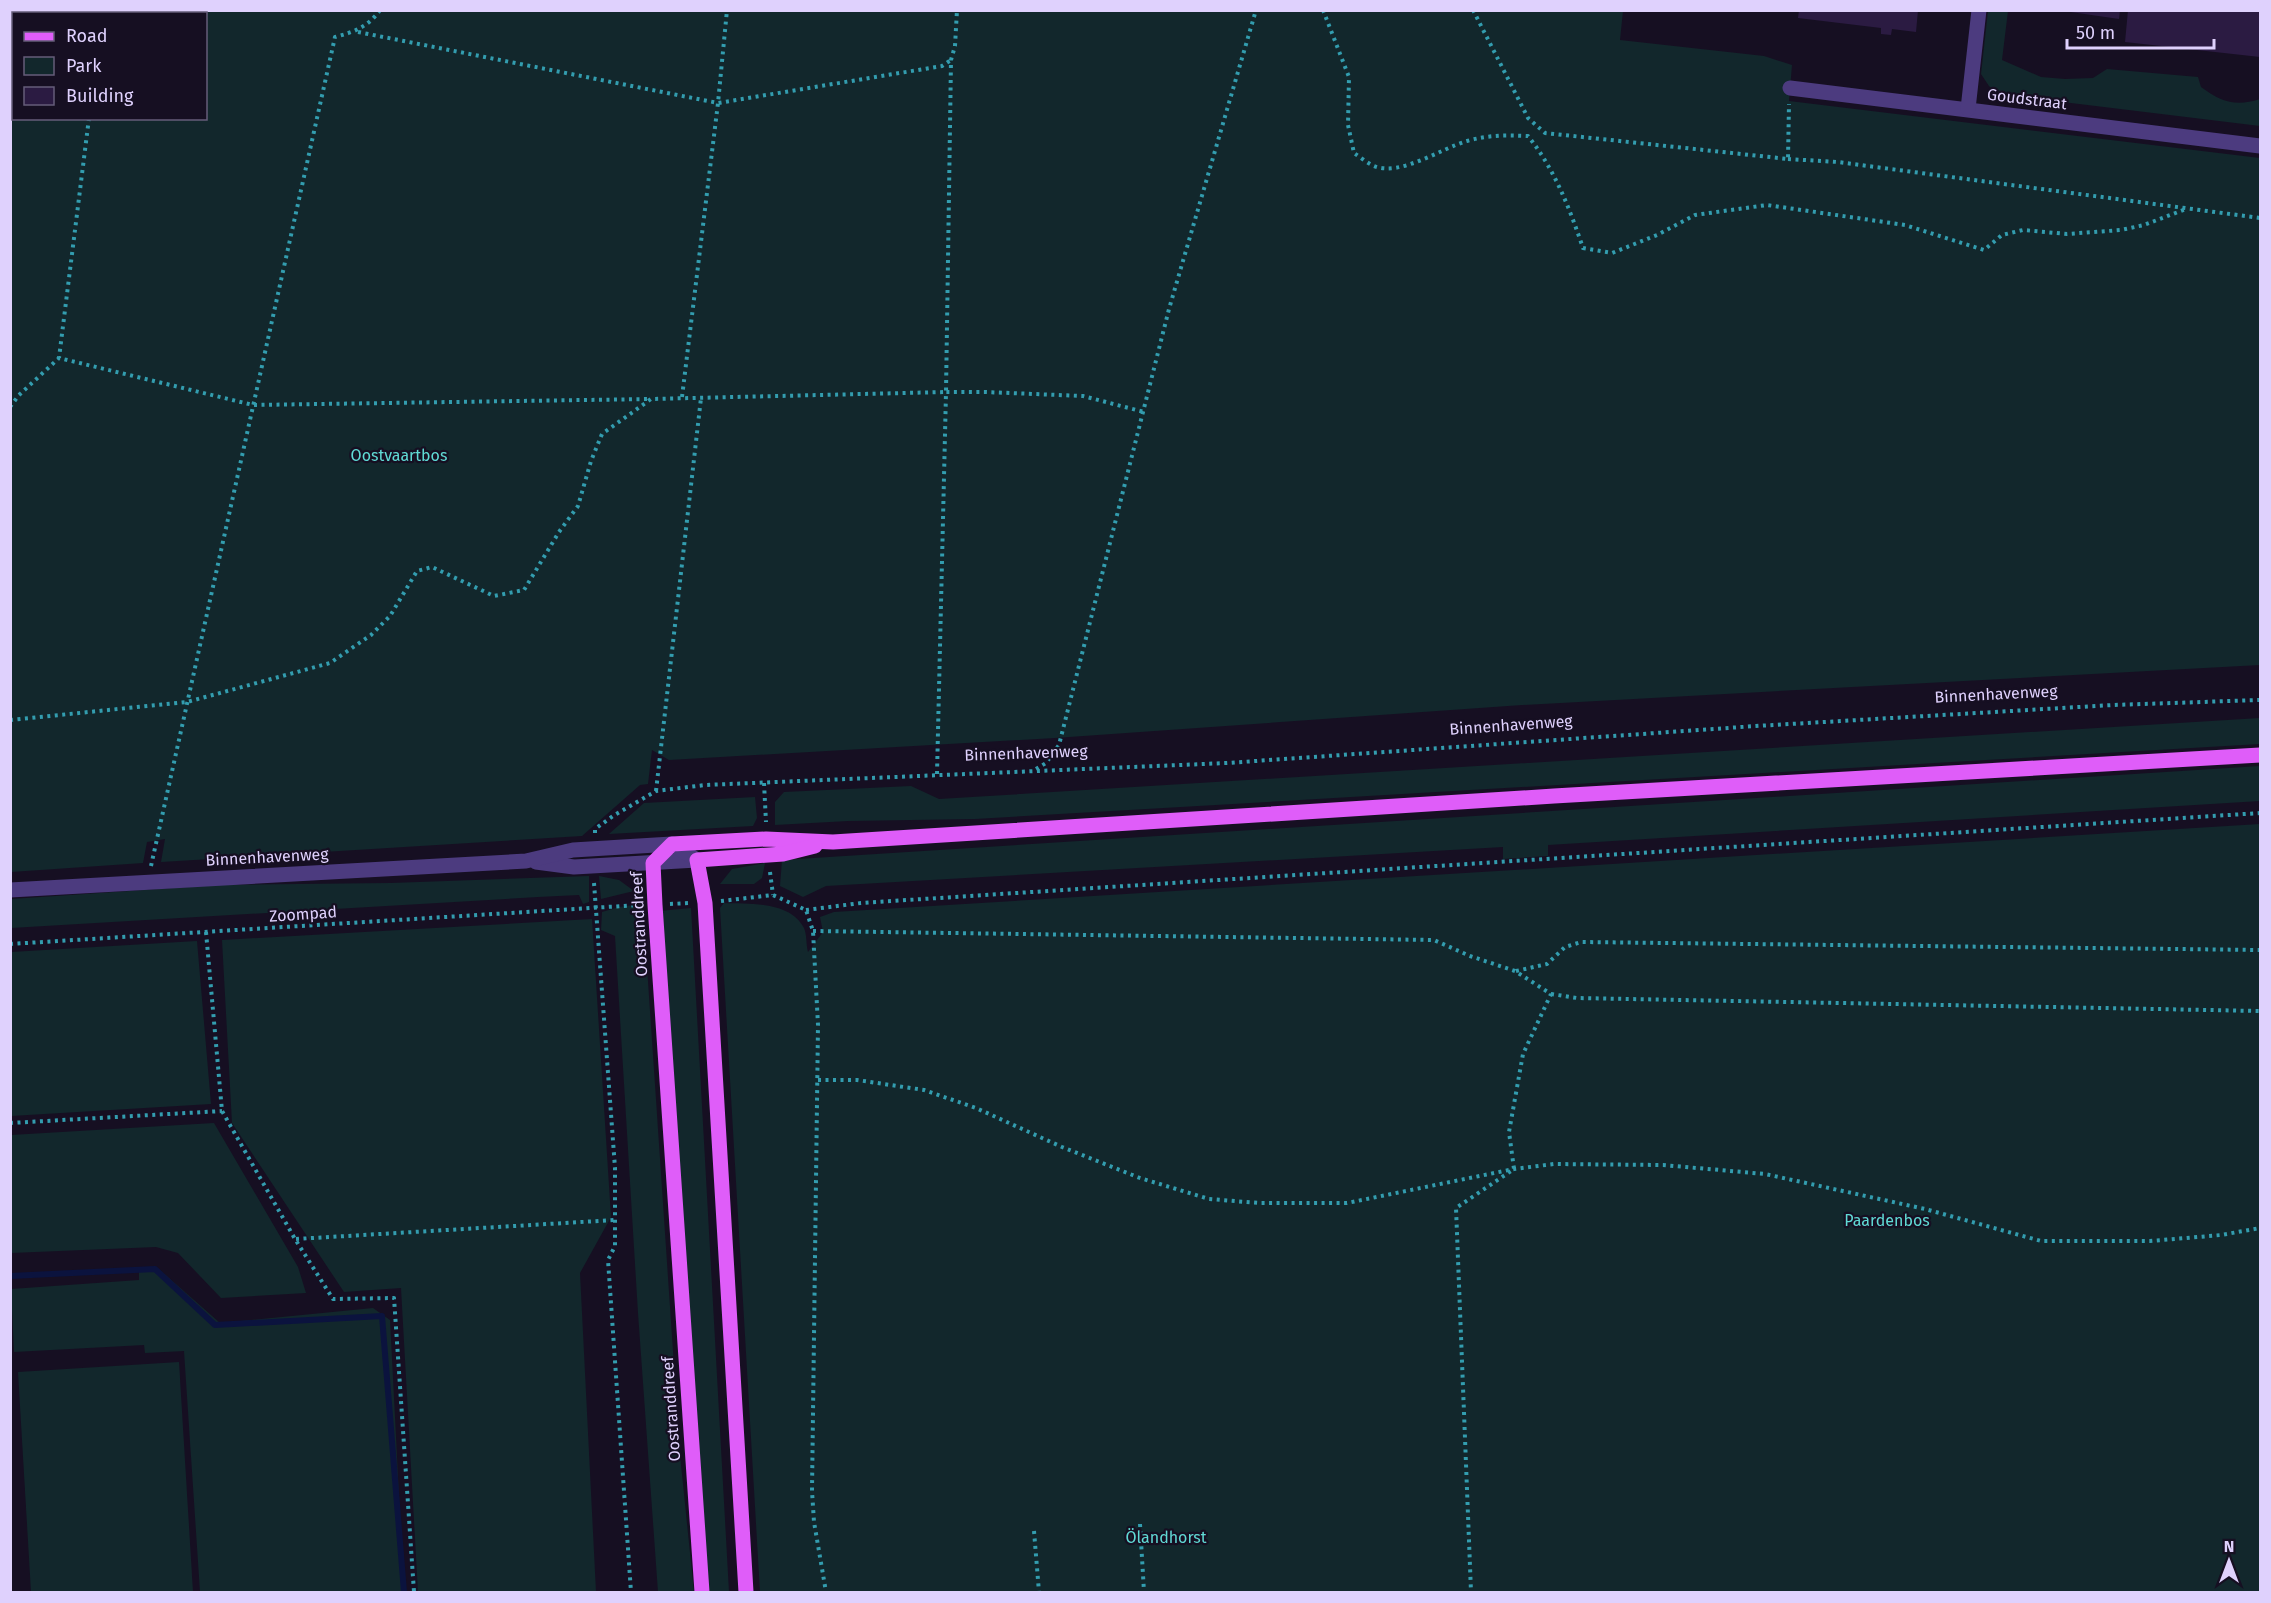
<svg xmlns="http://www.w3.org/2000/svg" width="2271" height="1603" font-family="'Fira Sans',sans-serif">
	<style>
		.green { fill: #12272c; fill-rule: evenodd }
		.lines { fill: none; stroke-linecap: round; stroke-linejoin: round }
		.stream { stroke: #0b133e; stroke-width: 6 }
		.building { fill: #2b1b42 }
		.path { stroke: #339daf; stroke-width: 4; stroke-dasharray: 3 4.5; stroke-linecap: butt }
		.minor { stroke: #4c3b7f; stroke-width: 15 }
		.major { stroke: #df5df9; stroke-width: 15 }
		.labels { text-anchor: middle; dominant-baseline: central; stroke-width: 4.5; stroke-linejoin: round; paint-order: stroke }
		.street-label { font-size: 16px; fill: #dfd1fd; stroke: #160f22 }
		.park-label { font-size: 16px; fill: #60dad5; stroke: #160f22 }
	</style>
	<rect width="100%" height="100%" fill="#160f22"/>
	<!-- green -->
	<g class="green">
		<path d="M11 11H1623L1620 40 1764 56 1792 65 1789 101 2260 158V665L1522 705 1055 738 669 760 652 750 648 784 640 785 582 836 161 862 165 839 147 842 143 863 11 872ZM14 14H206V118H14Z"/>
		<path d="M1988 11H2008L2002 60 2041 77 2065 79 2093 78 2107 69 2198 77 2201 87C2221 102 2236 107 2260 99V126L1998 94 1989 86 1981 74Z"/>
		<path d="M2260 718V744L975 819 848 821 775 825V802L784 792 911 786 939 799Z"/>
		<path d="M2260 766V801L1548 845V856L1503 859V847L826 886 803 897 780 886 782 860Z"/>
		<path d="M755 797 757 818 753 826 609 834 644 803Z"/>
		<path d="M2260 824V1592H760L720 908 724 903C749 904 790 901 804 928 807 935 806 945 808 952L823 932 820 917 834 912Z"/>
		<path d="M765 863 762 878 754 884H720L732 869Z"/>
		<path d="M589 876V902L583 904 579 895 538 897 11 928V899L218 885 391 883Z"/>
		<path d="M599 876 619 880 634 891 601 899Z"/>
		<path d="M641 904 644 922 680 1455 694 1592H658L638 1313 615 936 601 930 602 912 619 907Z"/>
		<path d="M691 908 729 1592H706L659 911Z"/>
		<path d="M592 919 611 1217 580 1273 596 1592H418L401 1288 344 1292 232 1123 222 940Z"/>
		<path d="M197 941 211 1104 11 1116V952Z"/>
		<path d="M214 1123 298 1267 306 1293 221 1298 178 1253 156 1247 11 1253V1135Z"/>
		<path d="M160 1270 220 1323 373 1308 390 1320 404 1592H200L184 1351 145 1353 144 1345 14 1352 11 1289 139 1280V1271Z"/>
		<path d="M179 1362 193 1592H31L18 1372Z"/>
	</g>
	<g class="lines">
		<!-- stream -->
		<path class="stream" d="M10 1276 155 1269 215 1325 382 1316 404 1592"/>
	</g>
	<!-- building -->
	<g class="building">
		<path d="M1799 10H1918L1916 32 1892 29 1891 35 1881 34V28L1798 18Z"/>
		<path d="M2057 10H2120L2119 19Z"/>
		<path d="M2128 10H2260V57L2125 42Z"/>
	</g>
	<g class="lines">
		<!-- path -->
		<g class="path">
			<path d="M1323 10 1349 77 1348 125 1354 153C1360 157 1367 163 1374 166 1400 177 1442 148 1467 141 1488 135 1506 135 1528 136 1555 170 1569 207 1583 248L1612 253 1657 235 1695 215 1767 205 1905 225 1984 250 2002 235 2023 230 2067 234 2121 230 2144 225 2186 209"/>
			<path d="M1473 10 1528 118 1545 133 1788 159 1789 104"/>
			<path d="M102 14V10"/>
			<path d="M358 32 718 103 942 66 951 60"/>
			<path d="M89 118 59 358 253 405 651 399"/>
			<path d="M1788 159 1838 162 2260 218"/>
			<path d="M682 397 718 103 727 10"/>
			<path d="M10 407 19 395 59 358"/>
			<path d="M10 720 187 702 330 663 371 635 390 616 417 571 432 567 494 596 524 590 559 532 578 506 591 461 602 434 651 399 946 392 951 60 955 46 957 10"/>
			<path d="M1036 769 1046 763 1059 745 1169 309 1256 10"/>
			<path d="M937 774 946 392H985L1083 396 1144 412"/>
			<path d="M764 783 766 822"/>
			<path d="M656 791 701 398"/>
			<path d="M595 833V829L613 816 656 791 705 785 1227 763 1756 726 2113 705 2260 700"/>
			<path d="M151 866 335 37C354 32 368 27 380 10"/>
			<path d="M770 872 773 895"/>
			<path d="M594 883 615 1168V1246L608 1260 631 1592"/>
			<path d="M721 901 773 895 806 910 813 931 818 1025 812 1491 814 1522 826 1592"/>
			<path d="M670 904 690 903"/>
			<path d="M806 910 861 903 2260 813"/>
			<path d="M813 931 1434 940 1470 956 1515 971 1551 994 1523 1054 1509 1132 1514 1169 1456 1208 1471 1592"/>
			<path d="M206 932 222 1111 295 1239 333 1299 394 1298 414 1592"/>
			<path d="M10 944 639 905"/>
			<path d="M1516 971 1547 964 1565 947 1581 942 2260 950"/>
			<path d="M1551 994 1577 998 2260 1011"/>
			<path d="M818 1080H857L924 1090 976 1108 1062 1147 1140 1178 1209 1199 1259 1203H1347L1514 1169 1554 1164 1663 1165 1765 1174 1925 1209 2041 1241H2150L2221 1235 2260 1228"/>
			<path d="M10 1123 222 1111"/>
			<path d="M296 1239 615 1220"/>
			<path d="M1140 1524 1144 1592"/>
			<path d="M1034 1531 1039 1592"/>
		</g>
		<!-- minor -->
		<g class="minor">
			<path d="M1790 88 2260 146"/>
			<path d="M1968 109 1979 10"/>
			<path d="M536 862 574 867 697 860"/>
			<path d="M10 890 526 861 573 850 672 844 697 860"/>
		</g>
		<!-- major -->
		<g class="major">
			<path d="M702 1592 655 905 653 863 672 844 766 839 833 842 1554 796 2260 755"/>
			<path d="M746 1592 705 903 697 860 783 854 815 846"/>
		</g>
	</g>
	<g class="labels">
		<!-- street labels -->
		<g class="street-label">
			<text transform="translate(2027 99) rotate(7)">Goudstraat</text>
			<text transform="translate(1996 694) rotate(-3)">Binnenhavenweg</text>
			<text transform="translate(1511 725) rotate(-4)">Binnenhavenweg</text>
			<text transform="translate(1026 753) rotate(-2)">Binnenhavenweg</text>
			<text transform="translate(267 857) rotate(-3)">Binnenhavenweg</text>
			<text transform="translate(303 914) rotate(-4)">Zoompad</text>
			<text transform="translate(639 924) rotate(-93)">Oostranddreef</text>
			<text transform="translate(671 1409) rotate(-94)">Oostranddreef</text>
		</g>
		<!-- park labels -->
		<g class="park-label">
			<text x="399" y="455">Oostvaartbos</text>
			<text x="1887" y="1220">Paardenbos</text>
			<text x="1166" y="1537">Ölandhorst</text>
		</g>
	</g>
	<!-- border -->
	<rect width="2271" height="1603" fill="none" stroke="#dfd1fd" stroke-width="24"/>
	<!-- legend -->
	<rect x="12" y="12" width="195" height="108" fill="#160f22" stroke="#665d7a" stroke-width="1.5"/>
	<rect x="24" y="32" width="30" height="9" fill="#df5df9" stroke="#665d7a" stroke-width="1.5"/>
	<text x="66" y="42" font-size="18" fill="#dfd1fd">Road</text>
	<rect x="24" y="57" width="30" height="18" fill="#12272c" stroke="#665d7a" stroke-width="1.5"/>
	<text x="66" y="72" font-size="18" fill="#dfd1fd">Park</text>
	<rect x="24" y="87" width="30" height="18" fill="#2b1b42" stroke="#665d7a" stroke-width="1.5"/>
	<text x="66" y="102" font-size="18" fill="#dfd1fd">Building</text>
	<!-- north arrow -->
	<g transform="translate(2229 1561)" stroke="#160f22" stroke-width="4.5" paint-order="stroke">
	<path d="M0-4.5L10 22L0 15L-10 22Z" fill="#dfd1fd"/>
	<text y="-9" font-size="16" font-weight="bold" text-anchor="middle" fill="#dfd1fd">N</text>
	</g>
	<!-- scale -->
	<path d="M2067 39v9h147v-9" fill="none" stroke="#dfd1fd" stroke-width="3"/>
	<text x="2076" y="39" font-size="18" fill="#dfd1fd" stroke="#160f22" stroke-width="4.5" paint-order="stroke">50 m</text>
</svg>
